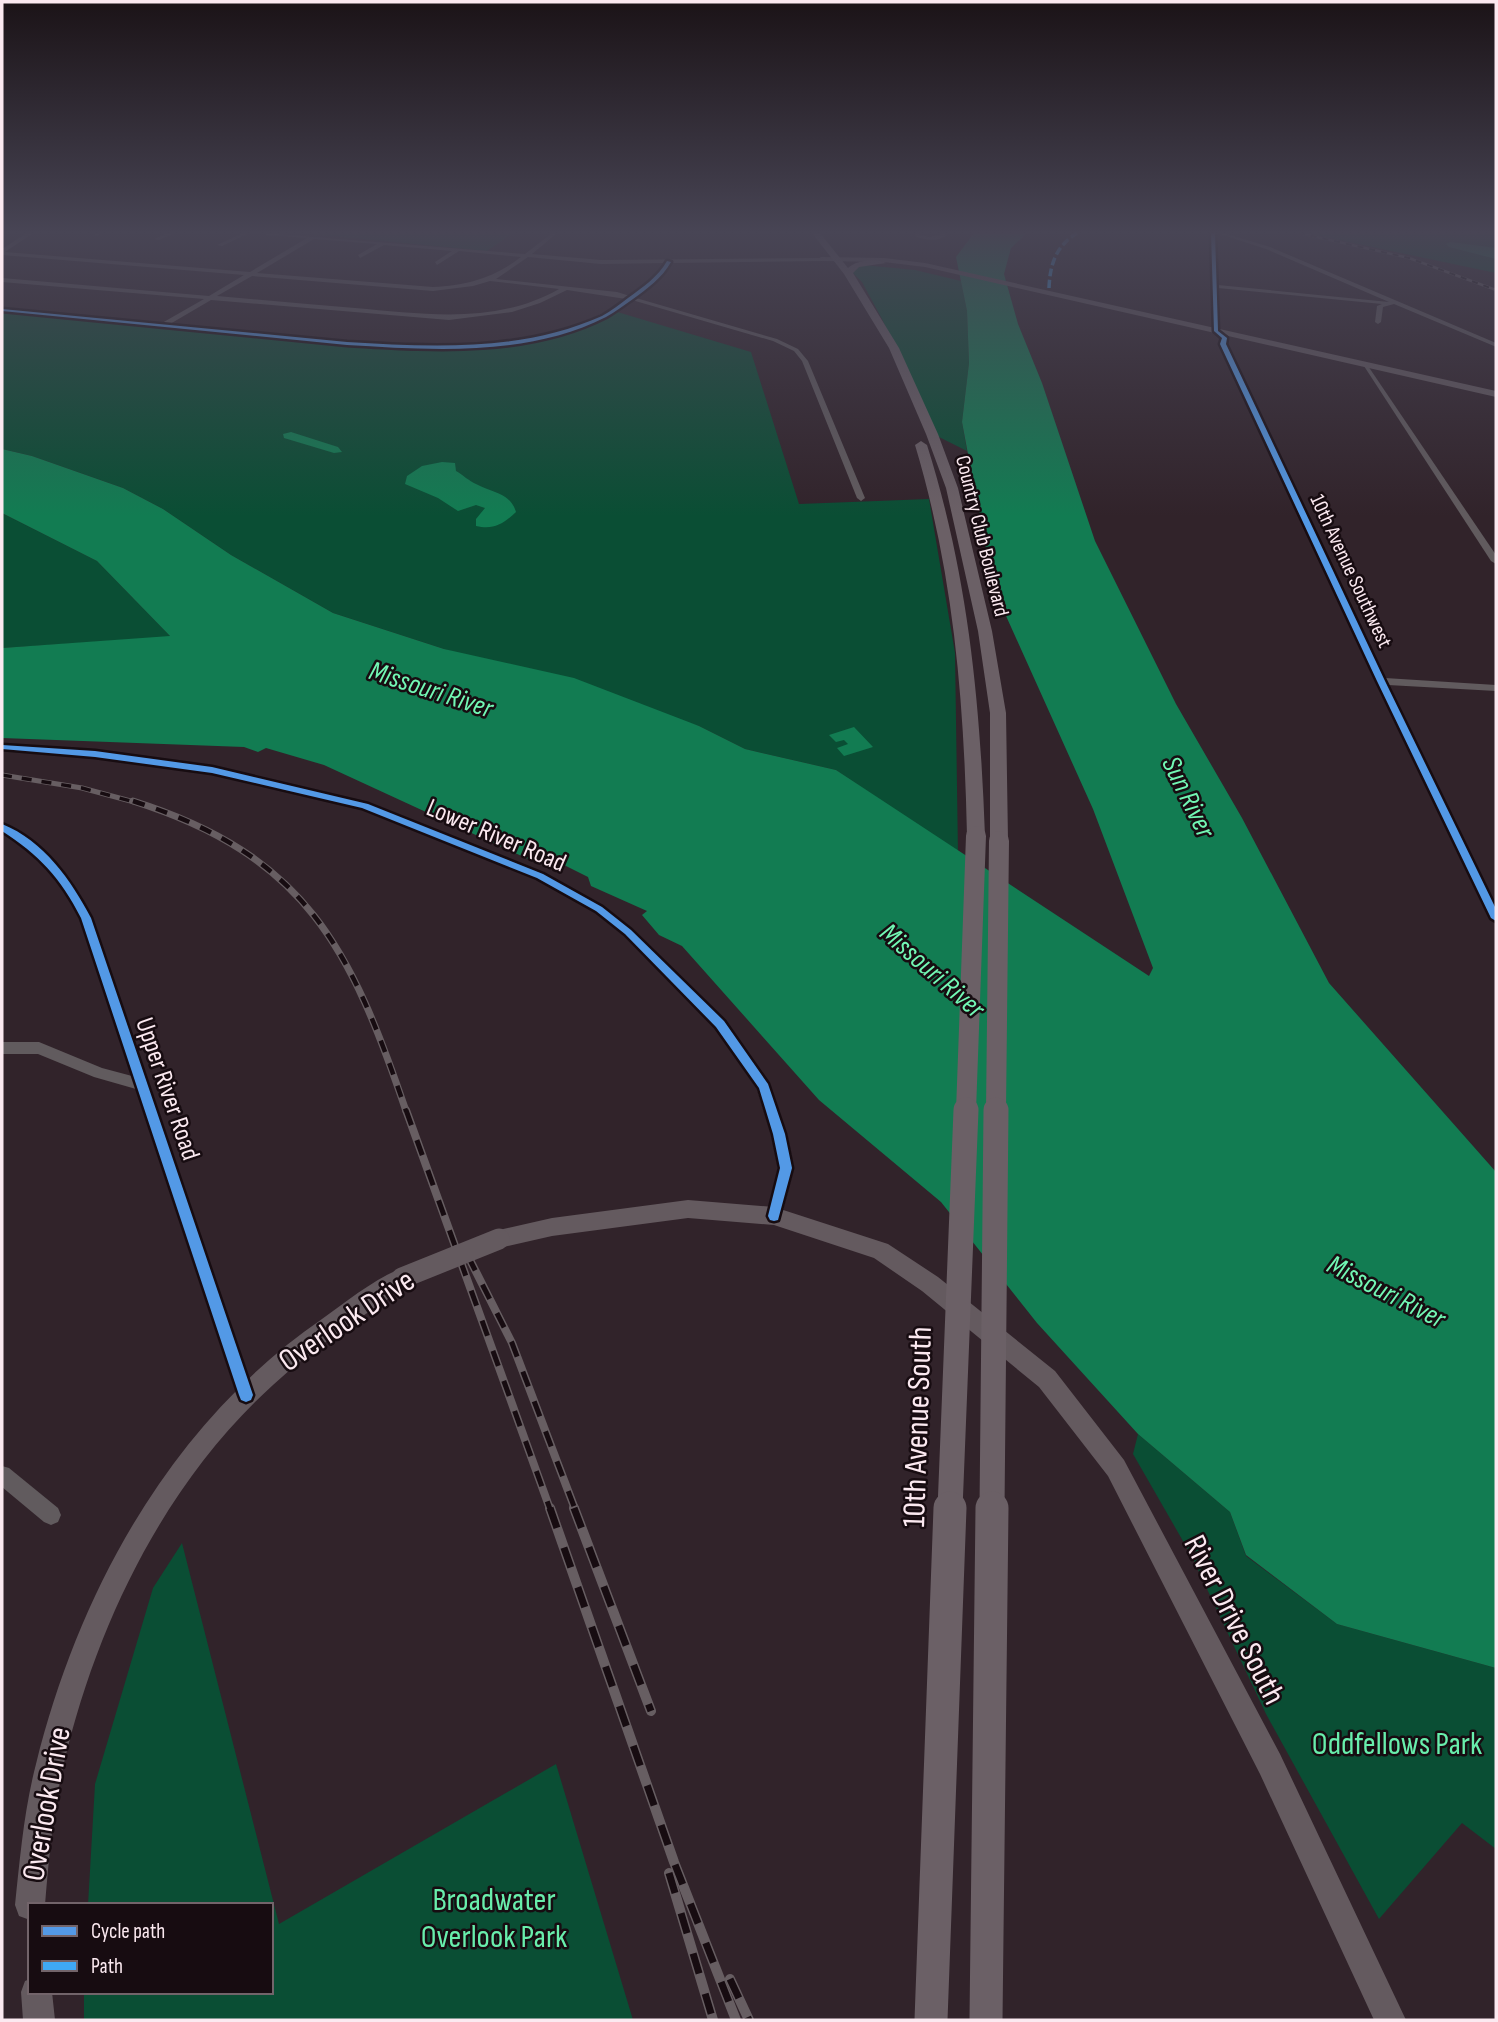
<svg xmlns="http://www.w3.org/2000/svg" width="1498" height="2022" font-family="'Sofia Sans Condensed',sans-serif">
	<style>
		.green { fill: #0a4e34 }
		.water { fill: #127c52 }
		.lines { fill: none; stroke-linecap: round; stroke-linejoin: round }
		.minor { fill: #615b5e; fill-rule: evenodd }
		.major { fill: #645a5f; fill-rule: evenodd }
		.highway { fill: #6b6066; fill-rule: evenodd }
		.rail-far4-casing { stroke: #675e62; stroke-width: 2.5 }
		.rail-far3-casing { stroke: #675e62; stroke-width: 5 }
		.rail-far2-casing { stroke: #675e62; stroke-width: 7 }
		.rail-far1-casing { stroke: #675e62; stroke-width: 8 }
		.rail-casing { stroke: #675e62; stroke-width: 10 }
		.rail-far4 { stroke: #170c11; stroke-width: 2; stroke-dasharray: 6; stroke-linecap: butt }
		.rail-far3 { stroke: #170c11; stroke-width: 3.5; stroke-dasharray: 10; stroke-linecap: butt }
		.rail-far2 { stroke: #170c11; stroke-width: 4.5; stroke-dasharray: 12; stroke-linecap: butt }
		.rail-far1 { stroke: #170c11; stroke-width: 5; stroke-dasharray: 16; stroke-linecap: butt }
		.rail { stroke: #170c11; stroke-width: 7; stroke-dasharray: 21; stroke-linecap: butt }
		.major-bridge { stroke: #645a5f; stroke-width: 21 }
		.highway-bridge-far2 { stroke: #6b6066; stroke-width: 20 }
		.highway-bridge-far1 { stroke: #6b6066; stroke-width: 25 }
		.highway-bridge { stroke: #6b6066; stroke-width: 33 }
		.quiet { stroke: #3fa9f5; stroke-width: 3.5; stroke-dasharray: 8 3.5; stroke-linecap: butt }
		.cycleway-casing { stroke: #170c11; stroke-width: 5 }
		.cycleway { fill: #5399e6; fill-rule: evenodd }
		.labels { text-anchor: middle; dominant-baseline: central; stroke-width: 5; stroke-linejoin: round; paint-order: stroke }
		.far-street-label { font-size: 21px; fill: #fbe9f0; stroke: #170c11 }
		.street-label { font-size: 26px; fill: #fbe9f0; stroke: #170c11 }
		.water-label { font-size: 28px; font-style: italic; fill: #72f7b4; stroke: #170c11 }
		.near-street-label { font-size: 32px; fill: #fbe9f0; stroke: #170c11 }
		.near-park-label { font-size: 32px; fill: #68eeac; stroke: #170c11 }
	</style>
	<rect width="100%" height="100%" fill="#31232a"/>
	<!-- green -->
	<g class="green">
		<path d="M315 233H513L487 251 311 234Z"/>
		<path d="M1306 233 1496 234V273Z"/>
		<path d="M863 265 915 270 961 281 967 311 969 363 962 422 967 451 937 436 882 319 862 282 851 271Z"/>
		<path d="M2 310 378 346 466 347 530 339 579 326 614 311 751 352 799 504 929 499 955 653 958 853 836 770 745 749 699 726 444 649 333 613 231 555 163 509 123 488 32 456 2 449Z"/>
		<path d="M2 513 97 561 171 637 2 648Z"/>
		<path d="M1138 1434 1230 1512 1246 1556 1337 1624 1496 1668V1849L1462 1823 1379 1919 1266 1714 1191 1555 1133 1454Z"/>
		<path d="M182 1543 279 1924 556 1764 633 2020H84V1992H271V1905H88L95 1784 153 1588Z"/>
	</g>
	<!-- water -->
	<g class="water">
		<path d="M974 233H1027L1011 248 1004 274 1018 324 1042 383 1095 541 1176 704 1242 818 1329 983 1496 1172V1668L1337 1624 1246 1555 1230 1512 1138 1434 1037 1323 941 1202 819 1100 682 946 659 935 642 915 647 911 591 886 588 877 564 865 539 864 324 765 266 748 258 752 244 747 2 738V648L170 636 97 561 2 513V449L32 456 123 488 163 509 231 555 333 613 444 649 574 678 699 726 745 749 836 770 1149 976 1153 968 1093 809 1002 607 985 545 962 422 969 363 967 311 956 257Z"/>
		<path d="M1450 242 1496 248V259L1449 247 1446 244Z"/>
		<path d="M291 432 338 447 342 452 334 453 284 438 283 434Z"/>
		<path d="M442 462 455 463 456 471C463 475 469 481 476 484 492 493 510 492 516 512 503 524 494 530 476 526V519L485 508 476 505 458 511 438 498 405 484 407 476 422 466Z"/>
		<path d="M854 727 873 747 844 756 837 748 848 744 844 740 836 742 829 735Z"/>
	</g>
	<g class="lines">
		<!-- minor -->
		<g class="minor">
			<path d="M27 233H33L5 252 250 272 307 238 266 235 264 233 525 254 552 233H557L532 254 601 260 825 258 823 261 671 263 660 278 636 298 777 339 798 349 808 361 865 498 861 501 857 498 802 361 794 351 773 341 632 300C524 375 363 347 239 335 160 327 81 319 2 312V308L162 323 204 299 2 282V278L209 296 244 275 2 255V249ZM314 239 377 244 358 255 360 258 384 245 452 251 435 262 437 265 459 251 521 257C493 278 468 285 433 287L257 273ZM528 257 601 264 666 263 656 275 630 296 617 292 496 279ZM252 276 433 291 473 286 490 281 559 289C496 325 425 314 355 308 309 304 263 300 217 296ZM567 290 626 299C537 360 416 348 314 338 266 334 218 329 170 324L211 300 449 320 512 312 540 303Z"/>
			<path d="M94 233H103L96 236Z"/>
			<path d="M168 233H175L159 240 154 239Z"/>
			<path d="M243 233H249L222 246 217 245Z"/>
			<path d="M914 233 929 237 940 235V233L947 235C938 242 927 240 917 237Z"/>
			<path d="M1210 233H1216L1218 285 1389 302 1266 249 1217 233H1224L1270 247 1496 343V347L1494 346 1394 304 1383 307 1381 322 1378 324 1375 322 1377 306 1382 304 1218 288 1219 330 1228 338 1226 344 1385 678 1496 685V691L1388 685 1496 905V922L1490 918 1376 681 1220 344 1222 339 1213 331Z"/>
			<path d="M1362 363H1366L1496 555V564L1491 561Z"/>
			<path d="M2 744 95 751 212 767 369 803 544 873 604 906 633 929 725 1020 769 1083 787 1134 794 1168 780 1221 774 1223 768 1221 766 1216 778 1168 771 1134 757 1089 715 1028 623 935 594 912 536 879 361 809 212 773 95 757 2 750Z"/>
			<path d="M2 823C44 837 73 881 92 918L255 1395 252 1401 246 1404 240 1401 237 1395 136 1089 94 1077 38 1054H2V1042H39L102 1068 132 1076 80 918C60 881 37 855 2 832Z"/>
			<path d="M2 1466 9 1468 58 1508 61 1515 58 1522 51 1525 44 1522 2 1487Z"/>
		</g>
		<!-- major -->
		<g class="major">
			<path d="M820 257 884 258 925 263 1496 391V397L925 267 884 262 823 261Z"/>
			<path d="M688 1200 774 1207 888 1244 938 1277 1055 1371 1124 1460 1280 1754 1406 2020H1374L1260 1774 1108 1476 1039 1387 922 1291 874 1258 774 1225 688 1218 552 1236 499 1248 492 1245 489 1239 492 1233 499 1230 552 1218Z"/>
			<path d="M402 1268 409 1271 413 1278 409 1285C363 1316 315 1346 273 1385 165 1483 97 1623 64 1763 53 1810 49 1857 45 1905H30V1920L19 1916 15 1905C20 1858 24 1810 36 1764 79 1590 172 1422 322 1319 346 1302 374 1279 402 1268Z"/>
			<path d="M30 1979V1992H52L55 2020H23L21 1992 25 1981Z"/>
		</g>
		<!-- highway -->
		<g class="highway">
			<path d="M812 233H820L848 268C856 260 877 258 886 263L859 267 853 273 899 348 938 434 958 488 992 631 1006 713 1008 841 1005 845 999 847 990 841V713L978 631 946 488 926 434 889 348 844 274Z"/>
			<path d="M921 441 927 445C968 575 980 700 985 836L976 842 967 836C964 701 954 575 915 445Z"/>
		</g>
		<defs>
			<path id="rail-far4" d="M1299 233 1409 258 1496 290"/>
			<path id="rail-far3" d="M2 775 82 788 138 803"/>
			<path id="rail-far2" d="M133 801C307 856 351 949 406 1111"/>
			<g id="rail-far1">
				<path d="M406 1110 550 1509"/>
				<path d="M468 1256 512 1343 575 1509"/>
			</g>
			<g id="rail">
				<path d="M550 1508 674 1862 736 2020"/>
				<path d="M574 1508 651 1711"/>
				<path d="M669 1873 713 2020"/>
				<path d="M730 1979 749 2020"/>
			</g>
		</defs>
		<!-- rail-far4 casing -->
		<use href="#rail-far4" class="rail-far4-casing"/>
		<!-- rail-far3 casing -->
		<use href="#rail-far3" class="rail-far3-casing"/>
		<!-- rail-far2 casing -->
		<use href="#rail-far2" class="rail-far2-casing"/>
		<!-- rail-far1 casing -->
		<use href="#rail-far1" class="rail-far1-casing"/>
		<!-- rail casing -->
		<use href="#rail" class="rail-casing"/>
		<!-- rail-far4 -->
		<use href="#rail-far4" class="rail-far4"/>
		<!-- rail-far3 -->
		<use href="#rail-far3" class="rail-far3"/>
		<!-- rail-far2 -->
		<use href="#rail-far2" class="rail-far2"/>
		<!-- rail-far1 -->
		<use href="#rail-far1" class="rail-far1"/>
		<!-- rail -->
		<use href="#rail" class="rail"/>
		<!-- major-bridge -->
		<path class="major-bridge" d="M402 1278 499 1239"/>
		<!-- highway-bridge-far2 -->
		<g class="highway-bridge-far2">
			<path d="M966 1111 976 836"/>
			<path d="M996 1111 999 841"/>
		</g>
		<!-- highway-bridge-far1 -->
		<g class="highway-bridge-far1">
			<path d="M950 1509 966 1110"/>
			<path d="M992 1509 996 1110"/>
		</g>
		<!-- highway-bridge -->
		<g class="highway-bridge">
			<path d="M931 2020 950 1508"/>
			<path d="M986 2020 992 1508"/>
		</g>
		<!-- quiet -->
		<path class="quiet" d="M1049 288C1050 264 1056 246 1077 233"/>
		<defs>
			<g id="cycleway">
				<path d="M1211 233H1215L1218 331 1227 338 1226 344 1385 681 1496 909V921L1491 918 1377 681 1220 344 1222 338 1214 331Z"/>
				<path d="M667 261 671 262C662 278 647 289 633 299 624 305 615 312 606 317 527 357 432 350 347 345L2 311V309L347 342C432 347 522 352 602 316 611 311 620 304 628 298 643 287 658 277 667 261Z"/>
				<path d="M2 745 95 751 212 767 368 804 543 874 602 907 631 930 724 1021 768 1084 785 1134 792 1168 778 1220 774 1221 770 1220 768 1216 780 1168 773 1134 759 1088 716 1027 625 934 596 911 537 878 362 808 212 773 95 757 2 749Z"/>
				<path d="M2 824C44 841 71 880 91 918L253 1395 251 1400 246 1402 241 1400 239 1395 81 918C61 878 39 855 2 831Z"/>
			</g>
		</defs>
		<!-- cycleway casing -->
		<use href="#cycleway" class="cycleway-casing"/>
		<!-- cycleway -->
		<use href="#cycleway" class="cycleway"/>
	</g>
	<!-- sky -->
	<linearGradient id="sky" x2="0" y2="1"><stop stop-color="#1b1317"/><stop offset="0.45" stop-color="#484555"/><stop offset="1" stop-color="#484555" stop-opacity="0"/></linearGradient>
	<rect width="1498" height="516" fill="url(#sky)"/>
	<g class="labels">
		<!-- far-street labels -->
		<g class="far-street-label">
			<text transform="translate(982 536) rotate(76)">Country Club Boulevard</text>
			<text transform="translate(1351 571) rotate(65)">10th Avenue Southwest</text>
		</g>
		<!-- street labels -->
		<g class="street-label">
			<text transform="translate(496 836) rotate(23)">Lower River Road</text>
			<text transform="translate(167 1089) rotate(71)">Upper River Road</text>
		</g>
		<!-- water labels -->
		<g class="water-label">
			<text transform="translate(431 690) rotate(18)">Missouri River</text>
			<text transform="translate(1188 797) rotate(64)">Sun River</text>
			<text transform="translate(932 971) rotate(41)">Missouri River</text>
			<text transform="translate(1386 1292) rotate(27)">Missouri River</text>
		</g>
		<!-- near-street labels -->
		<g class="near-street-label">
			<text transform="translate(347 1321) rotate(-34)">Overlook Drive</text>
			<text transform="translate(918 1427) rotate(-88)">10th Avenue South</text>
			<text transform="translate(1234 1620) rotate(63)">River Drive South</text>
			<text transform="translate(47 1804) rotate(-80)">Overlook Drive</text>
		</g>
		<!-- near-park labels -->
		<g class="near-park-label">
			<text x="1397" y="1744">Oddfellows Park</text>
			<text x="494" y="1900">Broadwater<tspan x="494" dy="37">Overlook Park</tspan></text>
		</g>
	</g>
	<!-- border -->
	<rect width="1498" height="2022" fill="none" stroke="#fbe9f0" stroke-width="7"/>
	<!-- legend -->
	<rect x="28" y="1903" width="245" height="91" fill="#170c11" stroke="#72646a" stroke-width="2"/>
	<rect x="42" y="1926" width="35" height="10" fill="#5399e6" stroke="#72646a" stroke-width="2"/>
	<text x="91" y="1938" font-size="21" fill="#fbe9f0">Cycle path</text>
	<rect x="42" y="1961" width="35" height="10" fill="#3fa9f5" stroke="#72646a" stroke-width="2"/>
	<text x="91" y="1973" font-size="21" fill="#fbe9f0">Path</text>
</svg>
